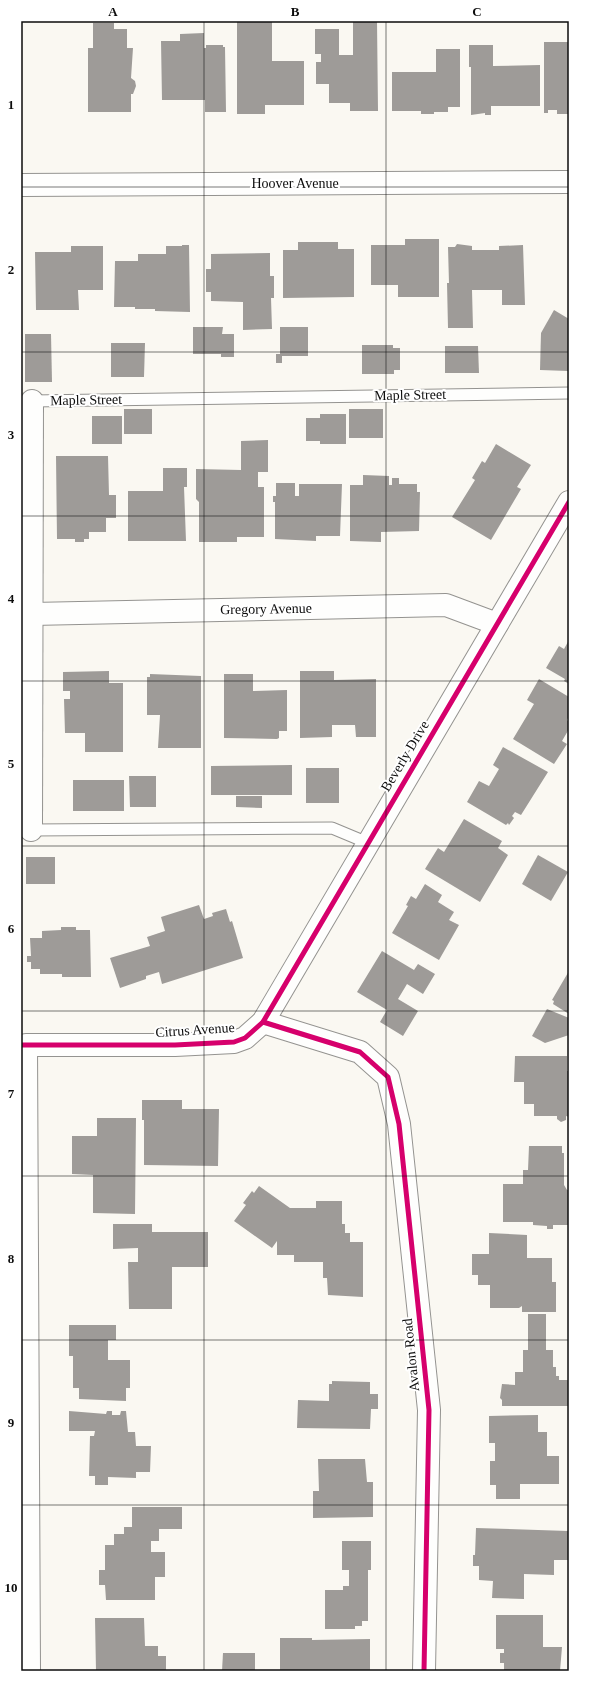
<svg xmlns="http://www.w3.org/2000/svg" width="590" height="1692" font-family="Georgia,serif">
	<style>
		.building { fill: #9e9b98 }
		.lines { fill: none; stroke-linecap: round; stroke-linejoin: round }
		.service-casing { stroke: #949390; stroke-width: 13 }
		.minor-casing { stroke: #949390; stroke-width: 24 }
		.tertiary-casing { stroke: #949390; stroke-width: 24 }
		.service { stroke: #fefefd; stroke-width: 11 }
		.minor { stroke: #fefefd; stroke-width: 22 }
		.tertiary { stroke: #fefefd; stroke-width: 22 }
		.cycleway-casing { stroke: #fff; stroke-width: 8 }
		.cycleway { stroke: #d6006c; stroke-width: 5 }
		.grid { fill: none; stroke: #0d0d0d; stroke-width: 1; stroke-opacity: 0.55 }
		.labels { text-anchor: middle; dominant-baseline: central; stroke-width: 4; stroke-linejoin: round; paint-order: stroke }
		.street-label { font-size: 14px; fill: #0d0d0d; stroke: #fff }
		.neatline { fill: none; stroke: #0d0d0d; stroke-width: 1.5 }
		.grid-label { font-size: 13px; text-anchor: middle; font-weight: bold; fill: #0d0d0d }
	</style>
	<rect width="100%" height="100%" fill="#faf8f2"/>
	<!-- building -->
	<g class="building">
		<path d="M237 21H272V61H304V105H265V114H237Z"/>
		<path d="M353 21H377L378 111H350V103H329V84H316V62H321V54H315V29H339V55H353Z"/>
		<path d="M93 23H114V29H127V48H133L131 78 135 81 136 86 133 94H131V112H88V48H93Z"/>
		<path d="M204 33V48H206V45H223V47H225L226 112H205V100H162L161 41H180V34Z"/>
		<path d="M544 42H569V114H557V110H548V113H544Z"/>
		<path d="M469 45H493V66L540 65V106H491V115H485V113L471 115V67H469Z"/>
		<path d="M436 49H460V107H448V112H434V114H421V111H392V72H436Z"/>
		<path d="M405 239H439V297H398V285H371V245H405Z"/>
		<path d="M298 242H338V249H354V297L283 298V250H298Z"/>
		<path d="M457 244 472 246V250H499V246L523 245 525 305H502V290H472L473 328H448L447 283H449L448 247H455Z"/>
		<path d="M182 245H189L190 312 155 311V309H135V307H114L115 261H138V254H166V246H182Z"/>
		<path d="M71 246H103V290H78L79 310H36L35 252H71Z"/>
		<path d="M270 253V276H274V298H271L272 329 243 330V302L211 301V292H206V269H211V254Z"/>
		<path d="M554 310 569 319 568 371 540 370 541 333Z"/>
		<path d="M193 327H223L222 334H234V357H221V354H193Z"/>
		<path d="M280 327H308V356H282V363H276V354H280Z"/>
		<path d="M25 334H51L52 382H25Z"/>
		<path d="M111 343H145L144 377H111Z"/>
		<path d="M362 345H393V348H400V370H394V374H362Z"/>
		<path d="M445 346H478L479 373H445Z"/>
		<rect x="124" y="409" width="28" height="25"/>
		<rect x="349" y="409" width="34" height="29"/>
		<path d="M320 414H346V444H320V441H306V418H320Z"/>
		<rect x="92" y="416" width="30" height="28"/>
		<path d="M268 440V472H258V487H264V537H237V542H199V502L196 499V469L241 470V441Z"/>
		<path d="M496 444 531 465 517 487 521 489 491 540 452 517 475 480 472 478 482 461 485 463Z"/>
		<path d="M56 456H108L109 495H116V518H106V532H89V539H84V542H75V539H57Z"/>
		<path d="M163 468H187V487H184L186 541H128V491H163Z"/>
		<path d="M363 475 389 476V485H392V478H399V484H417V492H420L419 531 381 532V542L350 541V485H363Z"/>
		<path d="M276 483H295V496H299V484H342L340 536H316V541L275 539V502H273V496H276Z"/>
		<path d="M569 640V684L564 681 565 679 546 668 559 646 564 649Z"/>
		<path d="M109 671V683H123V752H85V733H65L64 699H70V691H63V672Z"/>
		<path d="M300 671H334V680L376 679V737H356L355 725H332V737L300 738Z"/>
		<path d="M150 674 201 676V748H158L160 715H147V677H150Z"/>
		<path d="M224 674H253V691L287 690V731H279V738L277 739 224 738Z"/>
		<path d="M539 679 569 697V716L567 720 569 722V729L562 741 567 744 554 764 513 739 534 704 527 700Z"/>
		<path d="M503 747 548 772 521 815 515 812 512 816 514 818 509 825 508 823 506 825 467 802 479 781 489 786 499 769 493 765Z"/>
		<path d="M292 765V795H211V766Z"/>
		<rect x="306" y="768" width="33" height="35"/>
		<path d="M129 776H156V807H130Z"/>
		<rect x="73" y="780" width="51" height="31"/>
		<path d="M236 796H262V808L236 807Z"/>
		<path d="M464 819 502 841 498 848 508 855 480 902 425 869 438 848 444 852Z"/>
		<path d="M538 855 568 872 551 901 522 884Z"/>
		<rect x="26" y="857" width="29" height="27"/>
		<path d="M425 884 442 895 438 902 454 912 449 920 459 925 439 960 392 933 408 906 406 905 411 896 416 899Z"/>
		<path d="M199 905 204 919 213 916 212 913 226 909 230 922 232 921 243 958 162 984 159 972 146 976V979L120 988 110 958 150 946 147 937 165 931 161 917Z"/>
		<path d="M61 927H76V930H90L91 977H62V974H40V969H31V962H27V956H31L30 938H42V931L61 930Z"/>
		<path d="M382 951 414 970 418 964 435 974 423 994 407 984 398 999 418 1011 403 1036 380 1022 387 1010 357 992Z"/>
		<path d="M569 971V1014L553 1004 554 1001 552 1000Z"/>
		<path d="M547 1009 569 1018V1035L545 1043 532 1036Z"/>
		<path d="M515 1056H567V1071H569V1117L566 1116V1120L561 1122 557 1119V1116H534V1104H524V1082H514Z"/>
		<path d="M142 1100H182V1109H219L218 1166 144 1165V1120H142Z"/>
		<path d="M97 1118H136L135 1214 93 1213V1175L72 1174V1136H97Z"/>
		<path d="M529 1146H562V1153H564V1185L567 1190H569V1225H553V1229H547V1226L533 1225V1222H503V1184H523V1170H528Z"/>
		<path d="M259 1186 290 1208H316V1201H342V1224H345V1233H350V1242H363V1297L328 1295 327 1278H323V1262H294V1255H277V1241L272 1248 234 1221 246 1205 243 1203 252 1191 254 1193Z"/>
		<path d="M113 1224H152V1232H208V1267H172V1309H129L128 1262H138V1248L113 1249Z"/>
		<path d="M489 1233 527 1235V1258H552V1282H556V1312H522V1306L519 1308H490V1285H478V1275H472V1254H489Z"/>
		<path d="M528 1314H546V1350H553V1367H556V1376H559V1380H569V1406H502V1400L500 1398 502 1384 515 1385V1372H523V1350H528Z"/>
		<path d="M69 1325H116V1340H108V1360H130V1388H126V1401L79 1399V1388H73V1356H69Z"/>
		<path d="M332 1381 370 1382V1394H378V1409H371L370 1429 297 1428 298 1400 329 1401V1384H332Z"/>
		<path d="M69 1411 106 1414 107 1411H112V1415H120L121 1411H126L128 1432H135L136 1446H151L150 1472H136V1478L108 1477V1485H95V1476H89L90 1436H94L95 1431H69Z"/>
		<path d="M538 1415V1432H547V1456H559V1484H520V1499H496V1485H490V1461H495V1443H489V1416Z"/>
		<path d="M318 1459H365L367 1482H373V1517L313 1518V1491H319Z"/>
		<path d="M132 1507H182V1529H159V1541H151V1552H165V1577H155V1600H106L105 1585H99V1570H105V1545H114V1534H124V1527H132Z"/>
		<path d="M476 1528 568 1531V1560H554V1575L524 1574V1599L492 1598 493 1581 479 1580V1566H473V1555H475Z"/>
		<path d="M342 1541H371V1570H368V1621H362V1626H355V1629H325V1590H343V1586H349V1570H342Z"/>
		<path d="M496 1615H543V1647H562L560 1671H504V1663H500V1653H504V1649H496Z"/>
		<path d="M95 1618H144L145 1646H158V1656H166V1671H96Z"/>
		<path d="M280 1638H312V1640L370 1639V1671H280Z"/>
		<path d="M223 1653H255V1671H222Z"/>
	</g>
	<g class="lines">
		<defs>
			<g id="service">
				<path d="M32 401 569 393"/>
				<path d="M31 830 332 828 368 843"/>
			</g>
			<g id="minor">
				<path d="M21 185 569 182"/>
				<path d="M32 614 446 605 497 624"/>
				<path d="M31 830 32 401"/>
				<path d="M263 1022 360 1052 388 1077 399 1124 429 1410 424 1671"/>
			</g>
			<path id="tertiary" d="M29 1671 26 1045H175L234 1042 245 1038 263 1022 569 502"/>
		</defs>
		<!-- service casing -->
		<use href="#service" class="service-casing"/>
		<!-- minor casing -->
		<use href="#minor" class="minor-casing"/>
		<!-- tertiary casing -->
		<use href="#tertiary" class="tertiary-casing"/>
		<!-- service -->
		<use href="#service" class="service"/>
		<!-- minor -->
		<use href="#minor" class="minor"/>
		<!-- tertiary -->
		<use href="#tertiary" class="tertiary"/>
		<defs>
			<g id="cycleway">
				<path d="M263 1022 360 1052 388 1077 399 1124 429 1410 424 1671"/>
				<path d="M21 1045H175L234 1042 245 1038 263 1022 569 502"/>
			</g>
		</defs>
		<!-- cycleway casing -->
		<use href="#cycleway" class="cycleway-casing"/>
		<!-- cycleway -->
		<use href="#cycleway" class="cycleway"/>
	</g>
	<!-- grid -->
	<path class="grid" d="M204 21V1671M386 21V1671M21 187H569M21 352H569M21 516H569M21 681H569M21 846H569M21 1011H569M21 1176H569M21 1340H569M21 1505H569"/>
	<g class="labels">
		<!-- street labels -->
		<g class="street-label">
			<text x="295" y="183">Hoover Avenue</text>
			<text transform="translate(410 395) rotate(-1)">Maple Street</text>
			<text transform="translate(86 400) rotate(-1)">Maple Street</text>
			<text transform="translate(266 609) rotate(-1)">Gregory Avenue</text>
			<text transform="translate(405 756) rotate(-59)">Beverly Drive</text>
			<text transform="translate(195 1030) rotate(-4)">Citrus Avenue</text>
			<text transform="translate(411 1355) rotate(-96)">Avalon Road</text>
		</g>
	</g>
	<!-- border -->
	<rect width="590" height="1692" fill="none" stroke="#ffffff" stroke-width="44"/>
	<rect x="22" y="22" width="546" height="1648" class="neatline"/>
	<g class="grid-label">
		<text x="113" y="16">A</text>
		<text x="295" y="16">B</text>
		<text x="477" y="16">C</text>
		<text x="11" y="109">1</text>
		<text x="11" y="274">2</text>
		<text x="11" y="439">3</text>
		<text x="11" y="603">4</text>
		<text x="11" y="768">5</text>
		<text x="11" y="933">6</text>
		<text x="11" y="1098">7</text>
		<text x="11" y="1263">8</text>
		<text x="11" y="1427">9</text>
		<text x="11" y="1592">10</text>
	</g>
</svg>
